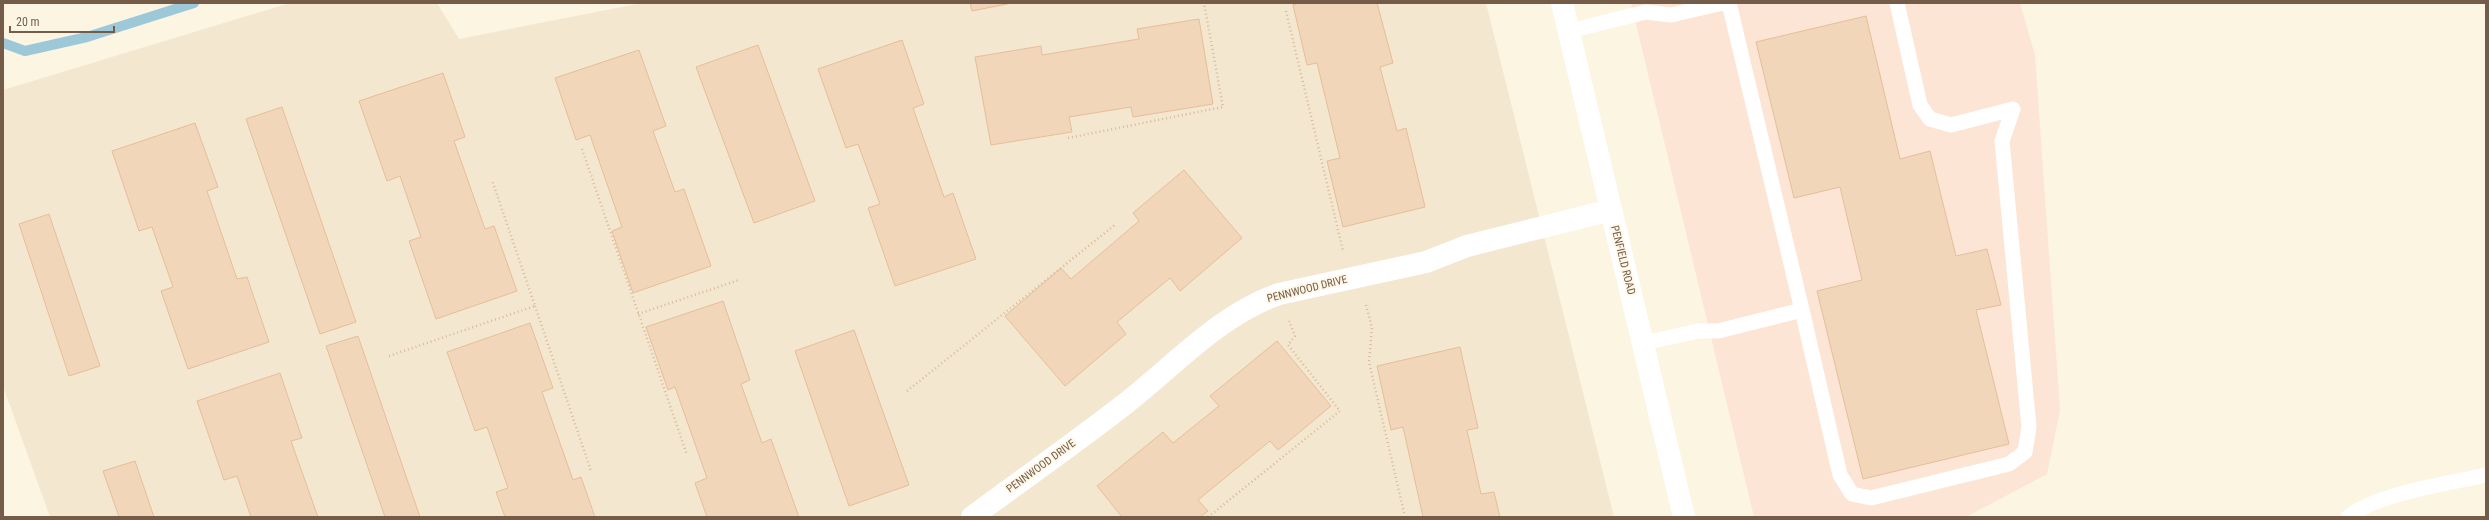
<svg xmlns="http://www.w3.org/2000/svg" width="2489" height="520" font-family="'Roboto Condensed',sans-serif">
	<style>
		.residential { fill: #f4e7d0 }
		.commercial { fill: #fde5d5 }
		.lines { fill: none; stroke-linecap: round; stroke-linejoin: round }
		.stream { stroke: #9cc8d8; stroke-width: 10 }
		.building { fill: #f2d6b9; stroke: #e5be99 }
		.path { stroke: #d7b99c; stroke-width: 2.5; stroke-dasharray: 1 3; stroke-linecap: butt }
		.lane { stroke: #fff; stroke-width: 15 }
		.street { stroke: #fff; stroke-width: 22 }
		.secondary { stroke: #fff; stroke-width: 22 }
		.labels { text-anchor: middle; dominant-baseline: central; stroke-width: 3.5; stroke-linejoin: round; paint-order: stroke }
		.street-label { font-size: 11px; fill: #745c48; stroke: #fff8e8 }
	</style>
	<rect width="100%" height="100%" fill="#fcf5e2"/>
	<!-- residential -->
	<path class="residential" d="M290 3H437L459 39 642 3H1486L1614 517H50L3 386V90Z"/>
	<!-- commercial -->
	<path class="commercial" d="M1631 3H2020L2035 55 2060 410 2047 474 1966 517H1754Z"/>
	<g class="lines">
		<!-- stream -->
		<path class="stream" d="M3 43 25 51 87 37 194 3"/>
	</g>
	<!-- building -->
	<g class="building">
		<path d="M970 3H1012L972 11Z"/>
		<path d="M1299 3H1377L1393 63 1380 67 1397 131 1406 128 1425 207 1343 227 1327 161 1340 158 1317 63 1307 65 1293 5Z"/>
		<path d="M1866 16 1900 159 1930 151 1956 256 1987 249 2001 305 1976 310 2009 444 1863 479 1817 291 1862 280 1840 187 1794 198 1756 42Z"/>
		<path d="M1199 19 1213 104 1133 117 1131 107 1069 117 1072 132 991 145 975 57 1041 46 1042 55 1139 39 1137 29Z"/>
		<path d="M902 40 924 104 913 108 944 197 953 193 976 259 895 286 868 208 880 204 858 144 846 148 818 69Z"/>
		<path d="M758 45 815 201 754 223 696 67Z"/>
		<path d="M639 50 666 126 653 131 675 192 684 189 711 266 633 293 612 231 622 227 590 135 576 140 555 78Z"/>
		<path d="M443 73 465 137 454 141 485 229 494 226 517 291 436 319 409 241 421 237 400 176 387 181 359 101Z"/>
		<path d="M282 107 356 322 320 334 246 119Z"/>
		<path d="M195 123 218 187 207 191 237 279 247 277 269 342 188 369 161 291 173 287 152 227 139 231 112 151Z"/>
		<path d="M1184 170 1242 238 1180 291 1170 278 1117 322 1126 334 1065 386 1005 316 1061 268 1071 279 1139 221 1133 213Z"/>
		<path d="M49 214 100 366 69 376 19 224Z"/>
		<path d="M723 301 750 380 741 384 762 443 771 439 799 517H707L695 483 707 478 675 387 668 390 646 327Z"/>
		<path d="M530 323 553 388 542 392 573 480 581 477 595 517H505L496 492 508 488 487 427 475 431 447 352Z"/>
		<path d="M854 330 909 485 849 506 795 351Z"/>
		<path d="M358 336 420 517H385L326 346Z"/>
		<path d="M1277 341 1331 406 1278 450 1270 441 1198 500 1208 511 1200 517H1122L1097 486 1163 432 1173 443 1219 406 1210 396Z"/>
		<path d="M1460 347 1478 428 1467 430 1481 494 1494 492 1500 517H1423L1403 427 1391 430 1377 366Z"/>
		<path d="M280 373 302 438 291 441 318 517H251L237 476 224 480 197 401Z"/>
		<path d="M135 461 154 517H119L103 471Z"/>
	</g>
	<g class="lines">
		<!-- path -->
		<g class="path">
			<path d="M1286 11 1343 251"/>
			<path d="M1068 138 1223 107 1204 3"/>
			<path d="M582 149 687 455"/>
			<path d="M1366 305 1372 328 1369 362 1405 517"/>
			<path d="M535 306 591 471"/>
			<path d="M638 314 739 280"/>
			<path d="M389 356 535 306 492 180"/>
			<path d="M907 391 1116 224"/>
			<path d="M1208 517 1340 411 1288 345 1295 336 1289 321"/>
		</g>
		<!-- lane -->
		<g class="lane">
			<path d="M1729 3 1802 310"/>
			<path d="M1569 31 1646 12 1671 15 1723 3"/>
			<path d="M1644 343 1698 331H1718L1802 310 1840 475 1852 494 1871 498 2009 464 2025 452 2029 427 2002 141 2013 109 1951 125 1930 119 1920 105 1897 3"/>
			<path d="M2348 517C2378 493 2447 484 2486 475"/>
		</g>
		<!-- street -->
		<path class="street" d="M972 517C1023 479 1075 443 1125 404 1175 365 1219 315 1279 294L1426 262 1467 246 1611 210"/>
		<!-- secondary -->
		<path class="secondary" d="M1562 3 1684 517"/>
	</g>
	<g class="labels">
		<!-- street labels -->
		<g class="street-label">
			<text transform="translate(1623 260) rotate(76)">PENFIELD ROAD</text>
			<text transform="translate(1307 289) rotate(-14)">PENNWOOD DRIVE</text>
			<text transform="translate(1041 466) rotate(-36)">PENNWOOD DRIVE</text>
		</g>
	</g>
	<!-- border -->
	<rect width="2489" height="520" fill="none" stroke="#745c48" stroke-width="8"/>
	<!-- scale -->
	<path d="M10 26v6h104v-6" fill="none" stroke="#745c48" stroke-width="2"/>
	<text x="16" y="26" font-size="12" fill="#745c48" stroke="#fff8e8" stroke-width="3" paint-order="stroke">20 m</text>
</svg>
